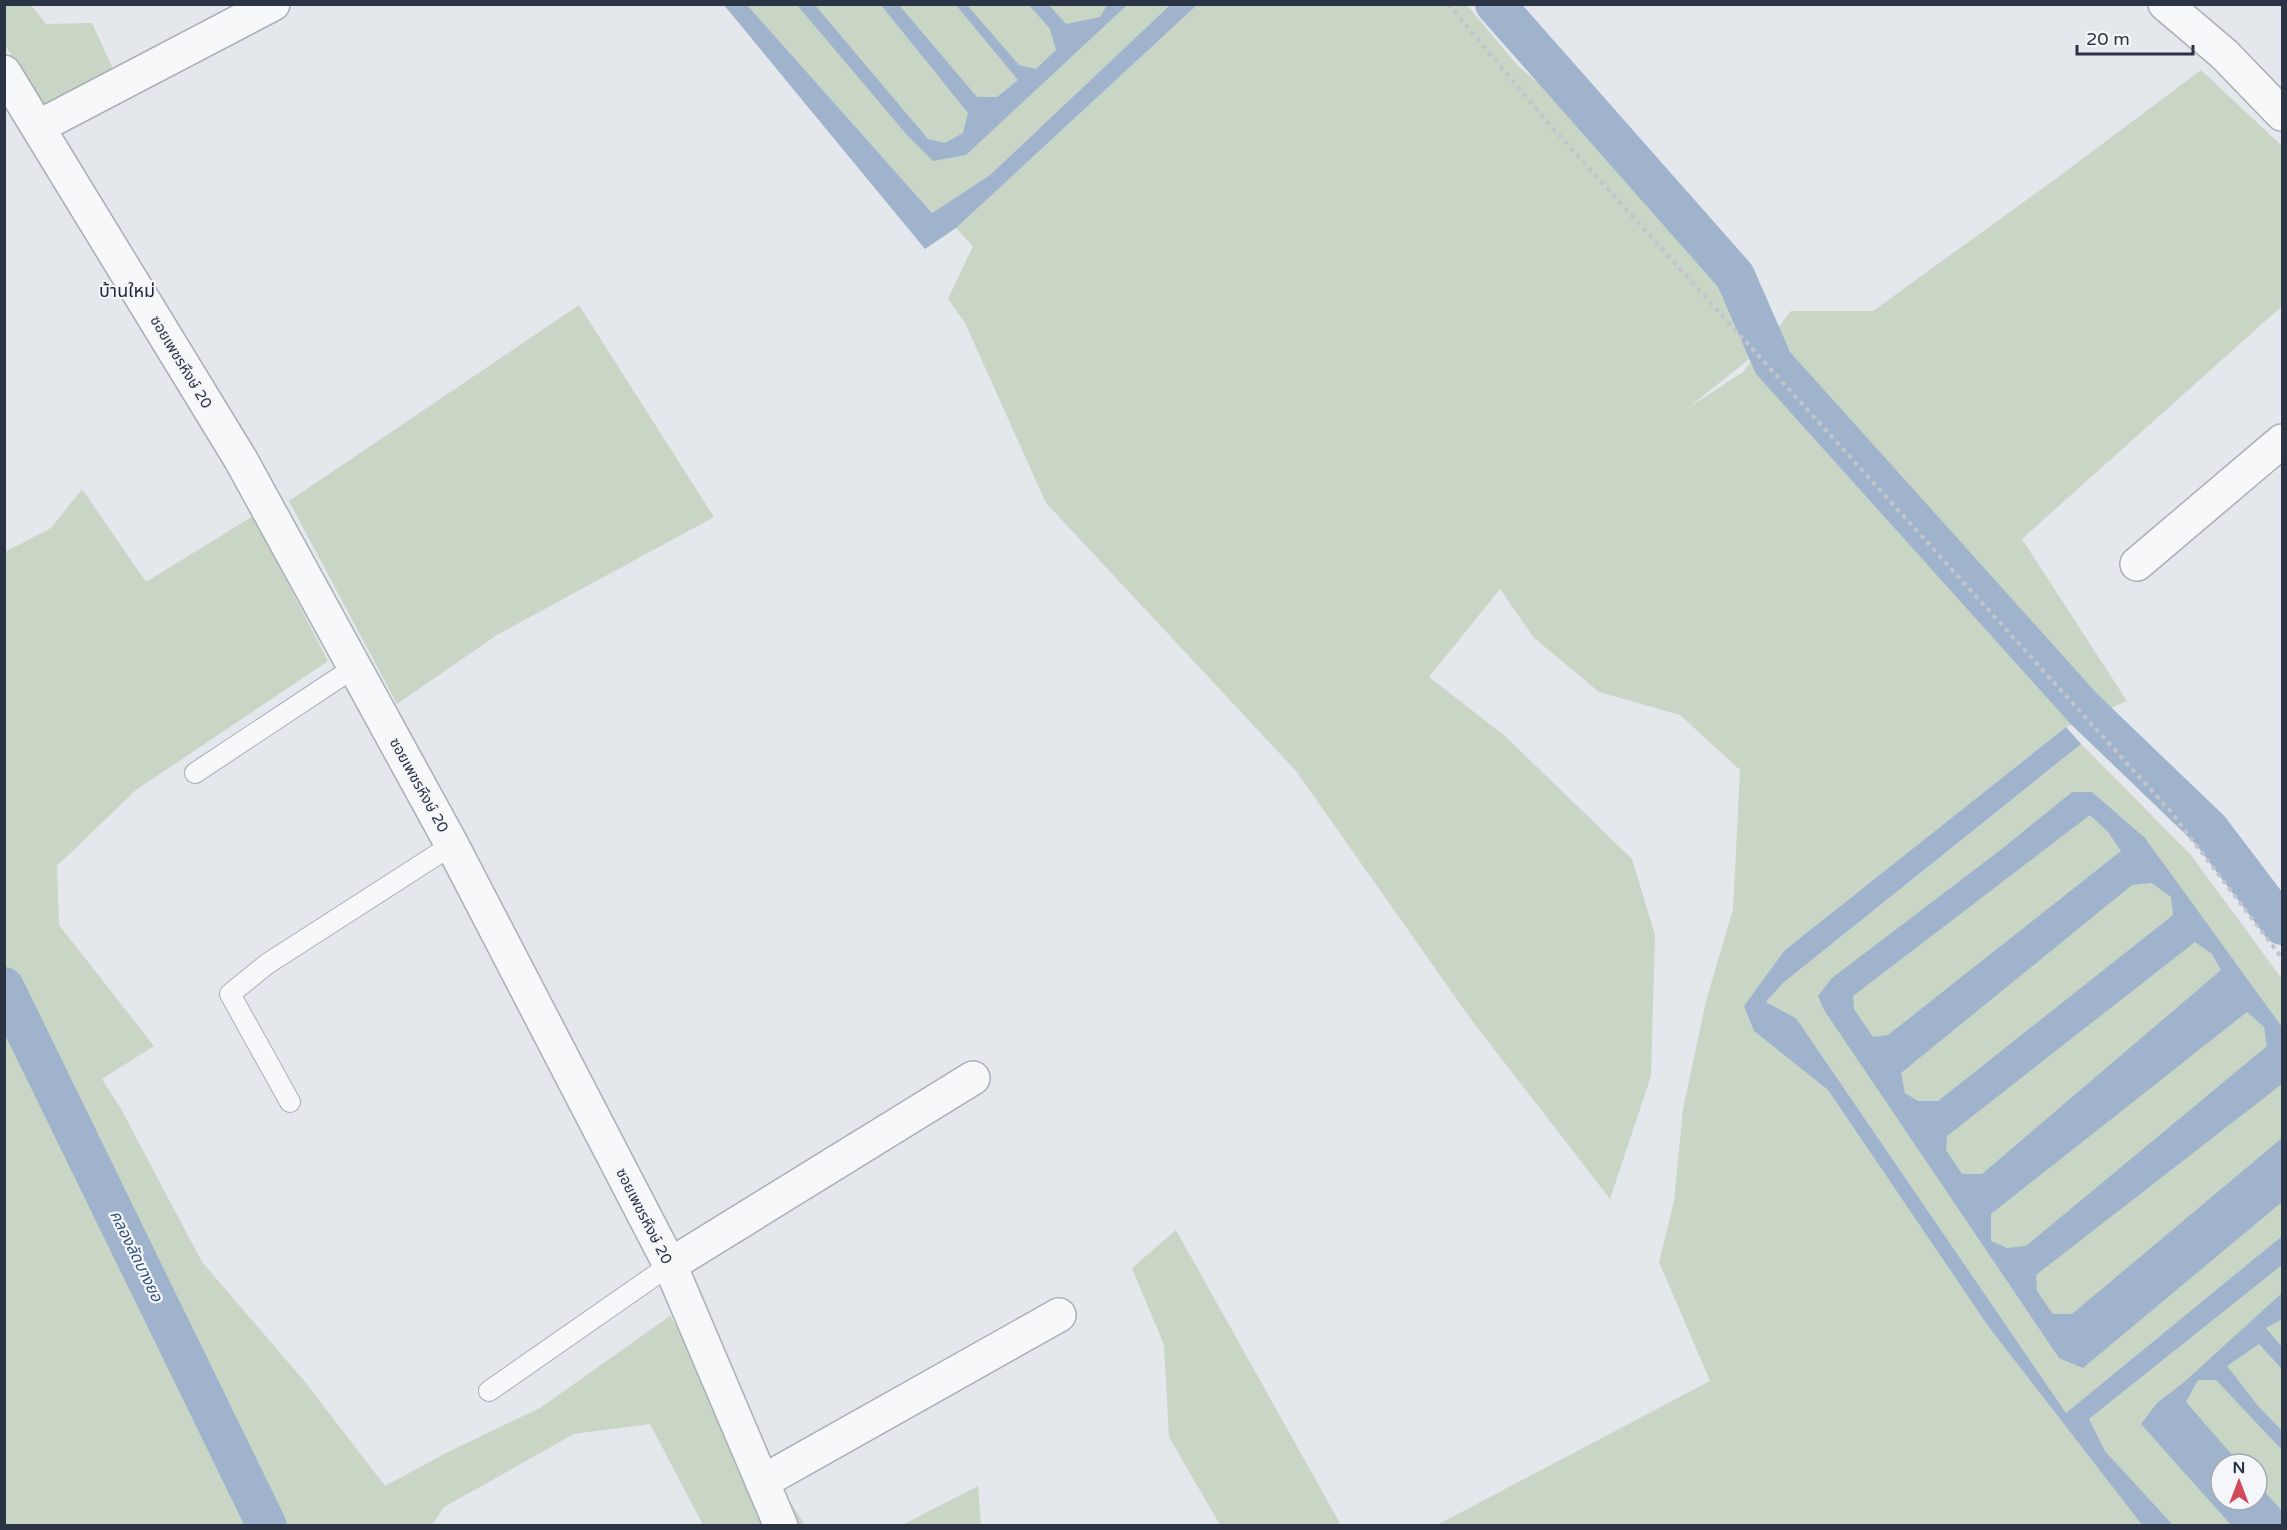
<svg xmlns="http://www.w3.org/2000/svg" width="2287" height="1530" font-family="'Varela Round','Noto Sans Thai',sans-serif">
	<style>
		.green { fill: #c9d6c5; fill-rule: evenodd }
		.water { fill: #9fb4cc; fill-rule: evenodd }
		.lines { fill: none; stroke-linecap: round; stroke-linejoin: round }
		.canal { stroke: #9fb4cc; stroke-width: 40 }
		.service-casing { stroke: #a9aeb7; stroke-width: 22 }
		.minor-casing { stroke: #a9aeb7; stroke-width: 36 }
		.path { stroke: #c2c5cb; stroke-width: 4; stroke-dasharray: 4.5 4.5; stroke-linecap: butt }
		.service { stroke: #f7f8fa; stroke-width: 20 }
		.minor { stroke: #f7f8fa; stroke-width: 33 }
		.labels { text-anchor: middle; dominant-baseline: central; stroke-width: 4.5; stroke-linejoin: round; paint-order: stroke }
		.street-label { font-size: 15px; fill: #2b3445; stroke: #f4f6f9 }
		.water-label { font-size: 16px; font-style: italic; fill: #34527a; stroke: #f4f6f9 }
		.quarter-label { font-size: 18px; fill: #1d2536; stroke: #f4f6f9 }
	</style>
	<rect width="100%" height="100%" fill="#e4e7ec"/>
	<!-- green -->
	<g class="green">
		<path d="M5 5H31L46 24 92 23 113 69 45 108 5 45Z"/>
		<path d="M747 5H1170L990 175 932 213Z"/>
		<path d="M1197 5H1467L1518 66 1569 108 1725 281 1761 349 1791 311H1873L2054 180 2201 70 2282 146V306L2022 539 2127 701 2066 727 1785 950 1754 1031 1828 1090 1988 1326 2142 1525H1437L1710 1381 1659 1262 1674 1201 1683 1109 1706 1001 1733 909 1740 770 1680 715 1599 692 1534 638 1500 589 1429 677 1505 736 1632 859 1655 935 1651 1076 1610 1199 1470 1018 1296 771 1046 503 965 323 948 299 973 246 956 228ZM1758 352 1743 372 1688 408Z"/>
		<path d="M579 305 714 517 497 635 397 704 289 501Z"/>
		<path d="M82 489 146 582 253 516 328 661 136 790 57 866 59 925 154 1046 102 1079 121 1109 202 1262 306 1383 385 1486 448 1452 540 1408 670 1316 805 1525H703L650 1424 574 1434 444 1507 432 1525 5 1526V552L51 528Z"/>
		<path d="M2081 744 2191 855 2282 979V1236L2066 1413 1796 1018 1766 1002 1783 983Z"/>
		<path d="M1176 1230 1341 1525H1220L1169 1437 1164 1345 1132 1268Z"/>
		<path d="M2282 1265V1525H2173L2105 1451 2089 1419ZM2221 1464H2257V1500H2221Z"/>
		<path d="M978 1486 981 1525H902Z"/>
	</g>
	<!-- water -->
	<g class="water">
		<path d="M724 5H747L932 213 990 175 1170 5H1197L956 228 925 249Z"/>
		<path d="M797 5H815L928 139 945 143 963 133 968 113 881 5H899L977 97H997L1018 80 956 5H967L1019 65 1036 69 1056 50 1050 29 1029 5H1049L1066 24 1100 17 1107 5H1127L966 155 933 161 907 135Z"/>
		<path d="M2066 727 2081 744 1783 983 1766 1002 1796 1018 2066 1413 2282 1236V1265L2089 1419 2105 1451 2173 1525H2142L1988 1326 1828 1090 1754 1031 1744 1006 1785 950Z"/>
		<path d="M2072 792H2092L2145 838 2282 1027V1084L2036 1275 2037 1291 2053 1314H2072L2282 1138V1202L2083 1368 2059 1358 1824 1010 1818 996 1832 978 2003 848ZM2090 815 2108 832 2121 851 1888 1035 1873 1037 1854 1009 1853 996ZM2152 883 2171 897 2173 915 1938 1101H1918L1905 1093 1901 1073 2132 885ZM2195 942 2212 954 2221 970 1982 1174H1962L1946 1150 1947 1136ZM2247 1012 2264 1027 2267 1046 2026 1246 2007 1248 1991 1241V1214Z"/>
		<path d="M2282 1293V1319L2266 1328 2282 1347V1369L2259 1344 2227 1366 2259 1407 2282 1431V1450L2216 1380H2198L2186 1402 2240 1464H2221V1500H2257V1483L2282 1511V1525H2231L2141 1424 2157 1403 2183 1383Z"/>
	</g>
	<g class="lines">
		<!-- canal -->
		<g class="canal">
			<path d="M1495 4 1735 276 1773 363 2084 709 2210 830 2282 925"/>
			<path d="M4 987 267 1526"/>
		</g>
		<defs>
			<g id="service">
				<path d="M195 773 355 667"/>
				<path d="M290 1102 230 994 267 964 452 845"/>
				<path d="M489 1391 670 1265"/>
			</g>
			<g id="minor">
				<path d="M2165 4 2224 54 2282 114"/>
				<path d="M4 72 241 460 452 845 670 1265 781 1526"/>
				<path d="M38 127 273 4"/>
				<path d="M2137 564 2282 441"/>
				<path d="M670 1265 973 1078"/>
				<path d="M762 1482 1059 1315"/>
			</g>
		</defs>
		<!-- service casing -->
		<use href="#service" class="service-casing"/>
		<!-- minor casing -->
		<use href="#minor" class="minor-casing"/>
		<!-- path -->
		<path class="path" d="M1448 4 1550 125 2171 812 2282 958"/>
		<!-- service -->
		<use href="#service" class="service"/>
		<!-- minor -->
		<use href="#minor" class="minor"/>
	</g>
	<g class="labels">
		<!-- street labels -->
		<g class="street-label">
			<text transform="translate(181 362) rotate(59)">ซอยเพชรหึงษ์ 20</text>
			<text transform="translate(419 785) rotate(61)">ซอยเพชรหึงษ์ 20</text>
			<text transform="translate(644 1216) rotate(63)">ซอยเพชรหึงษ์ 20</text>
		</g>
		<!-- water labels -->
		<g class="water-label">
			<text transform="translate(136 1256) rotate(64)">คลองลัดบางยอ</text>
		</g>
		<!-- quarter labels -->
		<g class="quarter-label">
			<text x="127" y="291">บ้านใหม่</text>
		</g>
	</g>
	<!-- border -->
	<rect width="2287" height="1530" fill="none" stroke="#2b3445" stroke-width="12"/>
	<!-- north arrow -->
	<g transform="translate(2239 1482)"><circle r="28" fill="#f4f6f9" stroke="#a4a8b1" stroke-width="1.5"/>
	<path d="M0-4.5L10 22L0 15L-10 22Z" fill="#d1495b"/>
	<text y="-9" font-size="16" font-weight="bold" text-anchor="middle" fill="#2b3445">N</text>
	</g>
	<!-- scale -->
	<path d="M2077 45v9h116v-9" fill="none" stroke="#2b3445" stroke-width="3"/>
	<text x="2086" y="45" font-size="18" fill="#2b3445" stroke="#f4f6f9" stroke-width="4.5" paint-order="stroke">20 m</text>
</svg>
